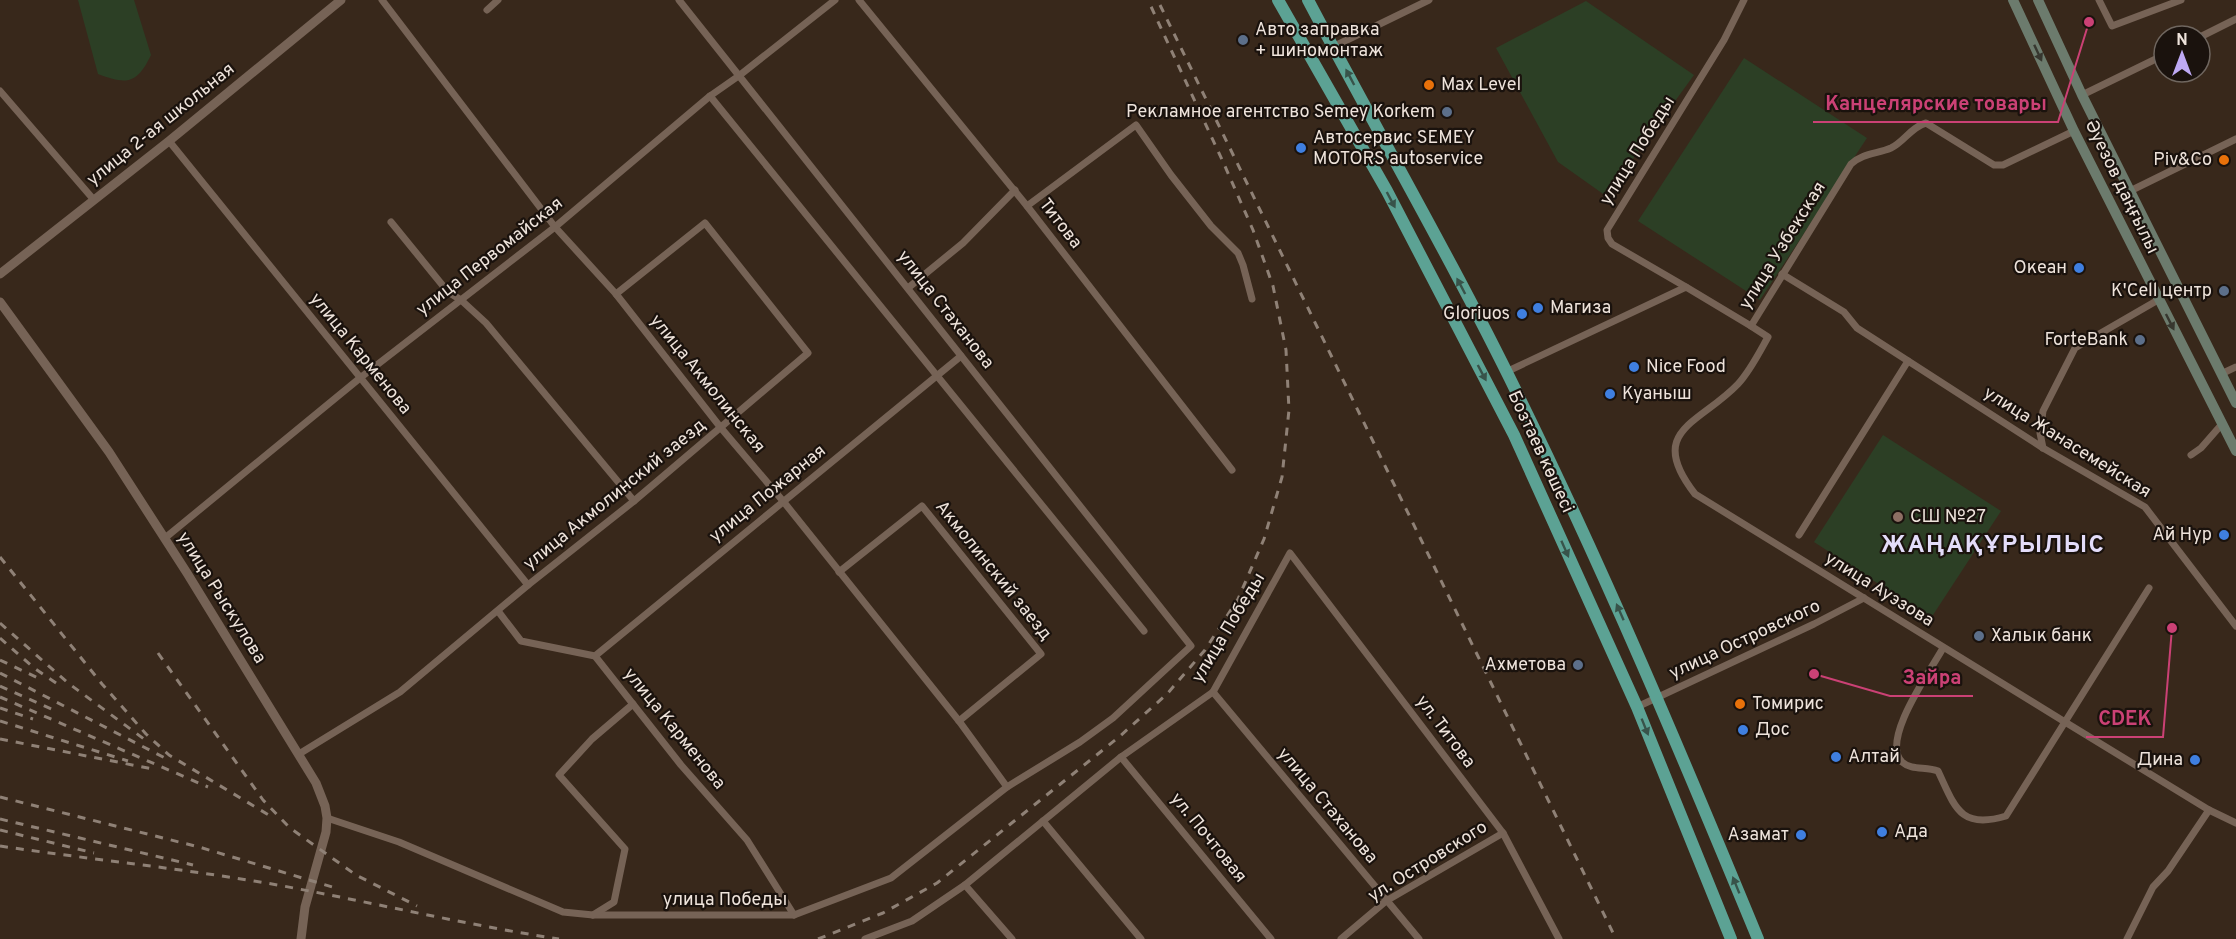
<svg xmlns="http://www.w3.org/2000/svg" width="2236" height="939" font-family="Overpass,sans-serif">
	<style>
		.green { fill: #2c3f25 }
		.lines { fill: none; stroke-linecap: round; stroke-linejoin: round }
		.minor { stroke: #766356; stroke-width: 7 }
		.tertiary { stroke: #766356; stroke-width: 9 }
		.secondary { stroke: #6c7b6d; stroke-width: 10 }
		.trunk { stroke: #5ca294; stroke-width: 12 }
		.rail { stroke: #8f8176; stroke-width: 3; stroke-dasharray: 8 8; stroke-linecap: butt }
		.oneway { fill: #37372f }
		.oneway2 { fill: #38534a }
		.service-dot { fill: #5c6f8a; stroke: #1a120d; stroke-width: 2 }
		.food-dot { fill: #e8710a; stroke: #1a120d; stroke-width: 2 }
		.shop-dot { fill: #3f7fe0; stroke: #1a120d; stroke-width: 2 }
		.education-dot { fill: #8d6e63; stroke: #1a120d; stroke-width: 2 }
		.labels { text-anchor: middle; dominant-baseline: central; stroke-width: 4.5; stroke-linejoin: round; paint-order: stroke }
		.poi-label { font-size: 18px; fill: #eee3db; stroke: #1a120d; text-anchor: start }
		.street-label { font-size: 18px; fill: #eee3db; stroke: #1a120d }
		.district-label { font-size: 24px; font-weight: bold; letter-spacing: 1.5px; fill: #e3dcf9; stroke: #1a120d }
		.leader { fill: none; stroke: #cb4175; stroke-width: 2 }
		.callout-dot { fill: #cb4175; stroke: #1a120d; stroke-width: 2 }
		.callout-label { font-size: 20px; text-anchor: middle; font-weight: bold; fill: #cb4175; stroke: #1a120d; stroke-width: 4.5; stroke-linejoin: round; paint-order: stroke }
	</style>
	<rect width="100%" height="100%" fill="#38281b"/>
	<!-- green -->
	<g class="green">
		<path d="M78 0H134L151 55C137 84 127 85 98 74Z"/>
		<path d="M1586 1 1694 75 1606 196 1558 162 1496 48Z"/>
		<path d="M1744 58 1867 138 1760 300 1638 221Z"/>
		<path d="M1883 435 2001 511 1931 618 1814 542Z"/>
	</g>
	<g class="lines">
		<!-- minor -->
		<g class="minor">
			<path d="M382 0 555 227 616 294 721 428 783 501 959 721 1007 787"/>
			<path d="M859 0 1027 206 1232 470"/>
			<path d="M2099 0 2112 26 2181 0"/>
			<path d="M487 10 498 0"/>
			<path d="M2200 37 2236 19"/>
			<path d="M1312 57 1429 0"/>
			<path d="M0 91 94 200"/>
			<path d="M2082 95 2164 55"/>
			<path d="M710 96 1144 631"/>
			<path d="M169 141 528 585"/>
			<path d="M2130 191 2236 139"/>
			<path d="M1027 206 1136 125 1171 175 1211 226 1238 253 1243 265 1252 299"/>
			<path d="M391 222 448 292 461 300 486 323 634 501"/>
			<path d="M1782 274 1844 312 1857 328 2043 448 2145 507 2236 626"/>
			<path d="M1686 287 1612 244 1608 238 1607 230 1724 40 1744 0"/>
			<path d="M908 288 963 243 1015 190"/>
			<path d="M1751 326 1768 337C1759 353 1750 371 1738 384 1700 424 1645 430 1695 494L2065 722 2209 810 2236 823"/>
			<path d="M1506 372 1686 287 1751 326 1851 164C1863 153 1877 154 1891 148 1904 142 1911 127 1926 123L1994 165H2003L2074 131"/>
			<path d="M2221 374 2236 367"/>
			<path d="M2043 448 2040 433 2043 411 2075 348 2158 300"/>
			<path d="M2191 455 2201 448 2222 424"/>
			<path d="M1799 535 1908 361"/>
			<path d="M165 538 360 378 555 227 710 96 740 75 835 0"/>
			<path d="M839 572 922 506 1041 654 959 721"/>
			<path d="M498 611 521 641 595 656 681 765 747 840 794 915"/>
			<path d="M1943 648C1931 670 1880 740 1902 762 1912 771 1926 766 1938 771 1955 807 1960 830 2006 816L2149 588"/>
			<path d="M595 656 961 356"/>
			<path d="M1213 692 1419 939"/>
			<path d="M1637 707 1814 624 1864 598"/>
			<path d="M299 754 400 692 528 585 634 501 808 353 705 223 616 294"/>
			<path d="M1121 757 1271 939"/>
			<path d="M327 818 399 842 563 912 593 915H794L891 878 1007 787 1080 742 1113 718 1191 646 679 0"/>
			<path d="M1043 821 1141 939"/>
			<path d="M965 885 1012 939"/>
			<path d="M593 915 614 902 625 849 559 775 592 739 633 704"/>
			<path d="M865 939 912 921 965 885 1121 757 1213 692 1290 553 1503 833 1559 939"/>
			<path d="M1341 939 1386 901 1503 833"/>
			<path d="M2127 939 2153 887 2168 871 2209 810"/>
		</g>
		<!-- tertiary -->
		<g class="tertiary">
			<path d="M0 274 169 141 341 0"/>
			<path d="M0 302 109 452 187 573 316 783 325 806 327 818 326 832 305 907 301 939"/>
		</g>
		<!-- secondary -->
		<g class="secondary">
			<path d="M2013 0 2074 131 2236 451"/>
			<path d="M2038 0 2082 95 2236 403"/>
		</g>
		<!-- trunk -->
		<g class="trunk">
			<path d="M1278 0 1387 191 1514 435 1637 707 1731 939"/>
			<path d="M1308 0C1377 131 1452 260 1517 393 1605 572 1682 755 1758 939"/>
		</g>
		<!-- rail -->
		<g class="rail">
			<path d="M1160 5 1616 939"/>
			<path d="M0 557 102 684 146 734 169 755 272 817"/>
			<path d="M0 623 68 683 144 739"/>
			<path d="M0 638 34 668 59 685"/>
			<path d="M158 653 263 800 290 828 356 875 417 906"/>
			<path d="M0 660 40 679"/>
			<path d="M0 673 165 758"/>
			<path d="M0 686 58 712"/>
			<path d="M0 697 208 787"/>
			<path d="M0 708 33 719"/>
			<path d="M0 721 128 761"/>
			<path d="M0 739 153 769"/>
			<path d="M0 797 199 847 339 889"/>
			<path d="M0 819 193 865"/>
			<path d="M0 830 94 853"/>
			<path d="M0 846C94 860 189 869 283 886 375 903 467 925 559 939"/>
			<path d="M818 939 883 913 937 883 1119 737 1167 694 1205 650 1238 599 1264 539 1282 477 1289 410 1286 350 1273 286 1253 230 1224 164 1148 0"/>
		</g>
	</g>
	<!-- one-way arrows -->
	<defs><path id="oneway-solid" d="M-6-.8H1V-3.2L6.5 0L1 3.2V.8H-6Z" transform="scale(1.5)"/></defs>
	<g class="oneway">
		<use href="#oneway-solid" transform="translate(2038 53) rotate(65)"/>
		<use href="#oneway-solid" transform="translate(2170 322) rotate(63)"/>
	</g>
	<g class="oneway2">
		<use href="#oneway-solid" transform="translate(1350 77) rotate(-118)"/>
		<use href="#oneway-solid" transform="translate(1391 200) rotate(62)"/>
		<use href="#oneway-solid" transform="translate(1461 286) rotate(-118)"/>
		<use href="#oneway-solid" transform="translate(1482 373) rotate(62)"/>
		<use href="#oneway-solid" transform="translate(1565 549) rotate(66)"/>
		<use href="#oneway-solid" transform="translate(1620 612) rotate(-114)"/>
		<use href="#oneway-solid" transform="translate(1645 727) rotate(68)"/>
		<use href="#oneway-solid" transform="translate(1736 885) rotate(-112)"/>
	</g>
	<!-- markers -->
	<g class="service-dot">
		<circle cx="1243" cy="40" r="6"/>
		<circle cx="1447" cy="112" r="6"/>
		<circle cx="2224" cy="291" r="6"/>
		<circle cx="2140" cy="340" r="6"/>
		<circle cx="1979" cy="636" r="6"/>
		<circle cx="1578" cy="665" r="6"/>
	</g>
	<g class="food-dot">
		<circle cx="1429" cy="85" r="6"/>
		<circle cx="2224" cy="160" r="6"/>
		<circle cx="1740" cy="704" r="6"/>
	</g>
	<g class="shop-dot">
		<circle cx="1301" cy="148" r="6"/>
		<circle cx="2079" cy="268" r="6"/>
		<circle cx="1538" cy="308" r="6"/>
		<circle cx="1522" cy="314" r="6"/>
		<circle cx="1634" cy="367" r="6"/>
		<circle cx="1610" cy="394" r="6"/>
		<circle cx="2224" cy="535" r="6"/>
		<circle cx="1743" cy="730" r="6"/>
		<circle cx="1836" cy="757" r="6"/>
		<circle cx="2195" cy="760" r="6"/>
		<circle cx="1882" cy="832" r="6"/>
		<circle cx="1801" cy="835" r="6"/>
	</g>
	<circle class="education-dot" cx="1898" cy="517" r="6"/>
	<g class="labels">
		<!-- poi labels -->
		<g class="poi-label">
			<text x="1255" y="30">Авто заправка<tspan x="1255" dy="21">+ шиномонтаж</tspan></text>
			<text x="1441" y="85">Max Level</text>
			<text x="1435" y="112" text-anchor="end">Рекламное агентство Semey Korkem</text>
			<text x="1313" y="138">Автосервис SEMEY<tspan x="1313" dy="21">MOTORS autoservice</tspan></text>
			<text x="2212" y="160" text-anchor="end">Piv&amp;Co</text>
			<text x="2067" y="268" text-anchor="end">Океан</text>
			<text x="2212" y="291" text-anchor="end">K'Cell центр</text>
			<text x="1550" y="308">Магиза</text>
			<text x="1510" y="314" text-anchor="end">Gloriuos</text>
			<text x="2128" y="340" text-anchor="end">ForteBank</text>
			<text x="1646" y="367">Nice Food</text>
			<text x="1622" y="394">Куаныш</text>
			<text x="1910" y="517">СШ №27</text>
			<text x="2212" y="535" text-anchor="end">Ай Нур</text>
			<text x="1991" y="636">Халык банк</text>
			<text x="1566" y="665" text-anchor="end">Ахметова</text>
			<text x="1752" y="704">Томирис</text>
			<text x="1755" y="730">Дос</text>
			<text x="1848" y="757">Алтай</text>
			<text x="2183" y="760" text-anchor="end">Дина</text>
			<text x="1894" y="832">Ада</text>
			<text x="1789" y="835" text-anchor="end">Азамат</text>
		</g>
		<!-- street labels -->
		<g class="street-label">
			<text transform="translate(161 125) rotate(-39)">улица 2-ая школьная</text>
			<text transform="translate(1638 151) rotate(-58)">улица Победы</text>
			<text transform="translate(2121 187) rotate(64)">Әуезов даңғылы</text>
			<text transform="translate(1060 224) rotate(52)">Титова</text>
			<text transform="translate(1783 246) rotate(-58)">улица Узбекская</text>
			<text transform="translate(490 257) rotate(-38)">улица Первомайская</text>
			<text transform="translate(945 310) rotate(52)">улица Стаханова</text>
			<text transform="translate(360 354) rotate(51)">улица Карменова</text>
			<text transform="translate(707 384) rotate(51)">улица Акмолинская</text>
			<text transform="translate(2067 443) rotate(32)">улица Жанасемейская</text>
			<text transform="translate(1540 452) rotate(65)">Бозтаев көшесі</text>
			<text transform="translate(768 494) rotate(-39)">улица Пожарная</text>
			<text transform="translate(615 495) rotate(-39)">улица Акмолинский заезд</text>
			<text transform="translate(993 571) rotate(51)">Акмолинский заезд</text>
			<text transform="translate(1879 590) rotate(32)">улица Ауэзова</text>
			<text transform="translate(221 598) rotate(58)">улица Рыскулова</text>
			<text transform="translate(1229 628) rotate(-59)">улица Победы</text>
			<text transform="translate(1745 640) rotate(-25)">улица Островского</text>
			<text transform="translate(674 729) rotate(51)">улица Карменова</text>
			<text transform="translate(1445 732) rotate(53)">ул. Титова</text>
			<text transform="translate(1327 806) rotate(50)">улица Стаханова</text>
			<text transform="translate(1208 838) rotate(51)">ул. Почтовая</text>
			<text transform="translate(1428 862) rotate(-32)">ул. Островского</text>
			<text x="725" y="900">улица Победы</text>
		</g>
		<!-- district labels -->
		<g class="district-label">
			<text x="1993" y="546">ЖАҢАҚҰРЫЛЫС</text>
		</g>
	</g>
	<!-- callouts -->
	<path class="leader" d="M2089 22L2058 122H1813M1814 674L1890 696H1973M2172 628L2163 737H2086"/>
	<g class="callout-dot">
		<circle cx="2089" cy="22" r="6"/>
		<circle cx="1814" cy="674" r="6"/>
		<circle cx="2172" cy="628" r="6"/>
	</g>
	<g class="callout-label">
		<text x="1936" y="110">Канцелярские товары</text>
		<text x="1932" y="684">Зайра</text>
		<text x="2125" y="725">CDEK</text>
	</g>
	<!-- north arrow -->
	<g transform="translate(2182 54)"><circle r="28" fill="#1a120d" stroke="#6f665f" stroke-width="1.5"/>
	<path d="M0-4.5L10 22L0 15L-10 22Z" fill="#bea9f4"/>
	<text y="-9" font-size="16" font-weight="bold" text-anchor="middle" fill="#eee3db">N</text>
	</g>
</svg>
